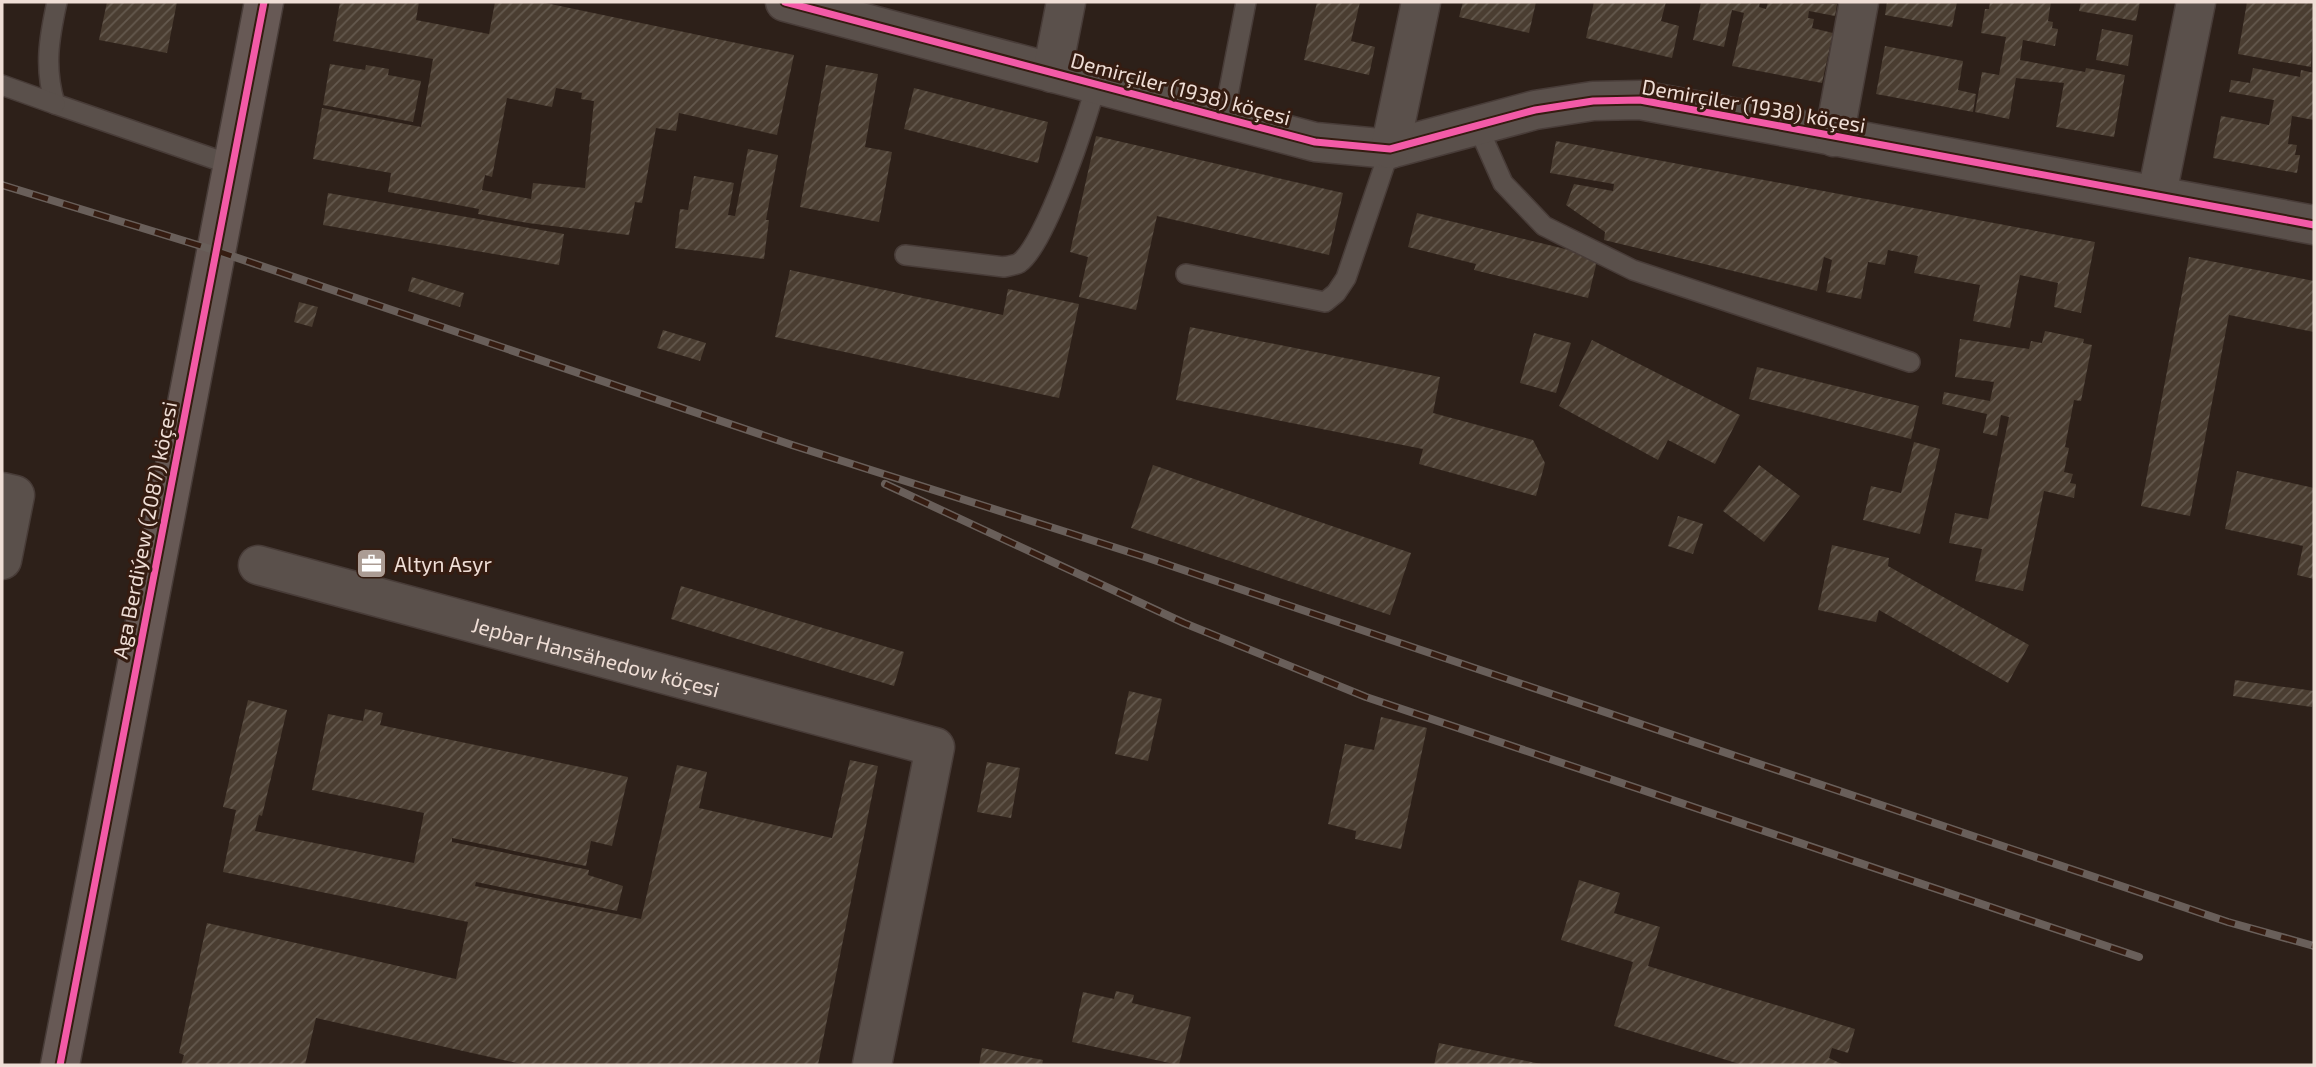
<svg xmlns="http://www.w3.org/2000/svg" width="2316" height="1067" font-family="'Exo 2',sans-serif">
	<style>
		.building { fill: url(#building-hatch); fill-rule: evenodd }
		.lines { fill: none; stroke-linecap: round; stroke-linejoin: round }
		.lane-casing { stroke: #483c38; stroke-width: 22 }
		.street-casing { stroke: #483c38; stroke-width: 41 }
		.secondary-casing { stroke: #483c38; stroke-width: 41 }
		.lane { stroke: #5a504b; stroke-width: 19 }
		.street { stroke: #5a504b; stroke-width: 38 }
		.secondary { stroke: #675955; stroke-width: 38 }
		.rail-casing { stroke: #695f5a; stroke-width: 8 }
		.rail { stroke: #351c11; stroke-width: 5; stroke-dasharray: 16; stroke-linecap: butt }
		.cycleway-casing { stroke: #351c11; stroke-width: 11 }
		.cycleway { stroke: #f35aa7; stroke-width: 7 }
		.labels { text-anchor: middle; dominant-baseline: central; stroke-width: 6; stroke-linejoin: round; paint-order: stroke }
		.street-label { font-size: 21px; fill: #efded6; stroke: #351c11 }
		.poi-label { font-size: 21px; fill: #efded6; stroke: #351c11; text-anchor: start }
	</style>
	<defs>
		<pattern id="building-hatch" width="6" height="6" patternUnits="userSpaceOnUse" patternTransform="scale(1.75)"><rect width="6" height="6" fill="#4a3d31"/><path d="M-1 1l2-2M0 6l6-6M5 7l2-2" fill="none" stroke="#64594e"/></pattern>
	</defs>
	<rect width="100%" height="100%" fill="#2d2019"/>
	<!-- building -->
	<g class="building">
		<path d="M107 2H177L167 53 99 40Z"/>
		<path d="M340 2H419L416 20 489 34 495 2H541L794 55 777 135 679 113 676 131 656 128 642 203 635 202 629 235 528 223 478 214 479 209 388 192 391 173 313 159 322 108 421 127 433 59 333 41ZM556 88 582 93 581 99 594 101 585 188 533 183 531 199 482 190 485 175 492 177 507 98 552 107Z"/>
		<path d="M1317 2H1360L1351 41 1375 47 1369 75 1304 60Z"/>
		<path d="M1463 2H1536L1529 33 1459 17Z"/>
		<path d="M1594 2H1666L1661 21 1679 26 1672 58 1586 38Z"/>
		<path d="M1701 2H1760L1759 7 1766 9 1768 2 1837 4 1835 16 1809 11 1808 18 1814 19 1812 28 1833 33 1822 83 1732 66 1744 13 1732 10 1724 47 1693 40Z"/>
		<path d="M1887 2H1957L1952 27 1885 15Z"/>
		<path d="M1990 2H2051L2048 21 2053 22 2052 28 2058 29 2055 46 2023 40 2020 60 2085 72 2086 68 2125 75 2114 137 2056 127 2064 83 2016 78 2009 119 1975 112 1982 72 1999 75 2006 37 1981 33 1985 9H1989Z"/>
		<path d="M2081 2H2140L2136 21 2079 11Z"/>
		<path d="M2247 2H2314L2311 67 2238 54Z"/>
		<path d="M2102 29 2133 35 2128 66 2096 60Z"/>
		<path d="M1885 46 1963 61 1958 90 1976 94 1973 112 1876 94Z"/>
		<path d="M330 64 365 70 366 65 389 69 388 75 421 81 413 122 323 105Z"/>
		<path d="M826 65 878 74 865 147 892 152 879 222 800 207Z"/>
		<path d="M2253 68 2300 77 2301 70 2314 73V120L2292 116 2288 144 2297 145 2295 155H2300L2297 173 2213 158 2221 116 2269 125 2274 100 2229 92 2231 80 2250 83Z"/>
		<path d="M914 88 1048 122 1038 163 904 129Z"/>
		<path d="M1096 136 1343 193 1329 255 1157 216 1136 310 1079 297 1088 257 1070 252Z"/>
		<path d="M1556 141 2095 242 2081 313 2054 307 2058 283 2020 275 2010 328 1973 321 1980 285 1914 273 1918 256 1888 250 1885 265 1868 262 1861 299 1826 292 1832 260 1824 257 1817 291 1604 240 1605 232 1566 205 1574 184 1613 191 1614 184 1550 173Z"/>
		<path d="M748 149 778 155 766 220H769L764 259 675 248 680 209 688 210 694 176 734 183 728 215 735 216Z"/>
		<path d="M328 193 564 234 559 265 323 225Z"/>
		<path d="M1417 213 1598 257 1588 298 1474 270 1476 264 1408 247Z"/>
		<path d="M2189 257 2314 281V332L2229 315 2190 516 2141 506Z"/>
		<path d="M790 270 1003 315 1008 289 1079 304 1059 398 775 337Z"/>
		<path d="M412 277 464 293 460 307 408 291Z"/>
		<path d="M299 302 318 307 312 327 294 322Z"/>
		<path d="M1190 327 1440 377 1433 413 1533 440 1545 463 1536 496 1419 464 1423 449 1176 400Z"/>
		<path d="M663 330 706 343 700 361 657 348Z"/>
		<path d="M2045 331 2084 339 2083 343 2092 345 2081 401 2074 400 2065 447 2069 448 2064 472 2073 474 2070 483 2076 484 2074 498 2044 491 2023 591 1975 581 1982 549 1949 543 1955 513 1988 519 2009 417 2001 415 1997 436 1983 433 1987 414 1942 404 1944 392 1990 401 1994 382 1955 377 1960 339 2029 349 2031 341 2042 343Z"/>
		<path d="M1534 333 1571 343 1556 393 1520 383Z"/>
		<path d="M1592 340 1740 415 1715 464 1668 440 1658 460 1559 406Z"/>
		<path d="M1757 367 1919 406 1911 439 1749 399Z"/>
		<path d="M1914 442 1940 449 1920 534 1863 520 1871 486 1901 493Z"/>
		<path d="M1153 465 1411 553 1390 615 1131 528Z"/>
		<path d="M1759 465 1800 496 1764 542 1723 511Z"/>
		<path d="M2237 471 2314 488V579L2297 575 2303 546 2225 529Z"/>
		<path d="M1678 516 1703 524 1693 554 1668 546Z"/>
		<path d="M1832 545 1889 558 1888 566 2029 645 2008 683 1879 610 1876 622 1818 610Z"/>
		<path d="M681 586 904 652 894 686 671 619Z"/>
		<path d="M2235 680 2314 691 2312 707 2233 696Z"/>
		<path d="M1129 691 1162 699 1148 761 1115 754Z"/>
		<path d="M248 700 287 710 262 816 259 815 255 831 414 863 424 813 312 790 328 714 363 721 365 709 383 713 380 725 628 777 612 846 591 841 586 866 452 838V842L589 870 588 875 623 886 617 911 476 882 475 886 641 919 677 765 707 772 699 808 832 838 850 760 878 766 818 1065H526L316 1018 305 1065H181L184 1055 179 1053 207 923 456 979 468 922 223 872 236 810 223 807Z"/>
		<path d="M1381 717 1427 728 1401 849 1355 839 1356 831 1328 824 1345 744 1374 750Z"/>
		<path d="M987 762 1020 768 1011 818 977 812Z"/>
		<path d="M1579 880 1620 893 1614 913 1660 927 1648 966 1855 1029 1848 1053 1832 1048 1829 1058 1844 1065H1743L1614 1026 1633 962 1561 940Z"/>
		<path d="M1116 991 1134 995 1132 1003 1191 1017 1179 1065 1072 1042 1083 992 1114 999Z"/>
		<path d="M1439 1043 1541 1064V1065H1434Z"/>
		<path d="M982 1048 1043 1060 1042 1065H979Z"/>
	</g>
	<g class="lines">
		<defs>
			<g id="lane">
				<path d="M57 2C49 38 44 68 55 104L232 165"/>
				<path d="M2 85 55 104"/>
				<path d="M1224 116 1246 2"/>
				<path d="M1478 127 1503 183 1544 226 1633 270 1910 362"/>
				<path d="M905 255 1004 267C1008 266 1016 265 1019 263 1045 246 1088 117 1096 84"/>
				<path d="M1186 274 1325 302 1336 293 1346 278 1390 149"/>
			</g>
			<g id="street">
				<path d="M785 2 1315 142 1390 149 1535 110 1593 101 1640 100 2314 225"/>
				<path d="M1052 73 1066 2"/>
				<path d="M1834 137 1859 2"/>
				<path d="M1390 149 1421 2"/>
				<path d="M2157 194 2196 2"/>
				<path d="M2 492 15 495 2 560"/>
				<path id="s1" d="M258 565 935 747 872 1065"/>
			</g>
			<path id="secondary" d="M60 1065 264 2"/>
		</defs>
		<!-- lane casing -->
		<use href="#lane" class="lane-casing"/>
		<!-- street casing -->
		<use href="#street" class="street-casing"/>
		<!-- secondary casing -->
		<use href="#secondary" class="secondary-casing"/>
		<!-- lane -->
		<use href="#lane" class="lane"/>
		<!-- street -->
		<use href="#street" class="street"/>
		<!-- secondary -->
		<use href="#secondary" class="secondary"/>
		<defs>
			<g id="rail">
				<path d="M2 185 214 250 792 445 1148 558 2228 922 2314 946"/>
				<path d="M885 484 1184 623 1366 697 2139 957"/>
			</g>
		</defs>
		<!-- rail casing -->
		<use href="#rail" class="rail-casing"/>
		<!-- rail -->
		<use href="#rail" class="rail"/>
		<defs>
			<g id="cycleway">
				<path d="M785 2 1315 142 1390 149 1535 110 1593 101 1640 100 2314 225"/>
				<path d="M60 1065 264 2"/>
			</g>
		</defs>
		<!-- cycleway casing -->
		<use href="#cycleway" class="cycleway-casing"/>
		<!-- cycleway -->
		<use href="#cycleway" class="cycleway"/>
	</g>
	<!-- icons -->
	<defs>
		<symbol id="office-square" viewBox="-11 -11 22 22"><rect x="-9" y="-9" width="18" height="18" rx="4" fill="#ab9c94" stroke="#351c11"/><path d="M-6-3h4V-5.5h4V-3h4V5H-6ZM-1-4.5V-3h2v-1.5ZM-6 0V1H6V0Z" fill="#fff"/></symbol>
	</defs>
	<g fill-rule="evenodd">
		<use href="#office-square" x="354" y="546" width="35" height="35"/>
	</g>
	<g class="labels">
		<!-- street labels -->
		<g class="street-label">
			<text transform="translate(1181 88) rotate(15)">Demirçiler (1938) köçesi</text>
			<text transform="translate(1754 105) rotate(10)">Demirçiler (1938) köçesi</text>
			<text transform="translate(144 530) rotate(-79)">Aga Berdiýew (2087) köçesi</text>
			<text stroke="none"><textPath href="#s1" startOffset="350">Jepbar Hansähedow köçesi</textPath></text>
		</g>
		<!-- poi labels -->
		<g class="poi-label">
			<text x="394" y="563">Altyn Asyr</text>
		</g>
	</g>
	<!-- border -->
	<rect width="2316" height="1067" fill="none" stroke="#efded6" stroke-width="7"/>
</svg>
